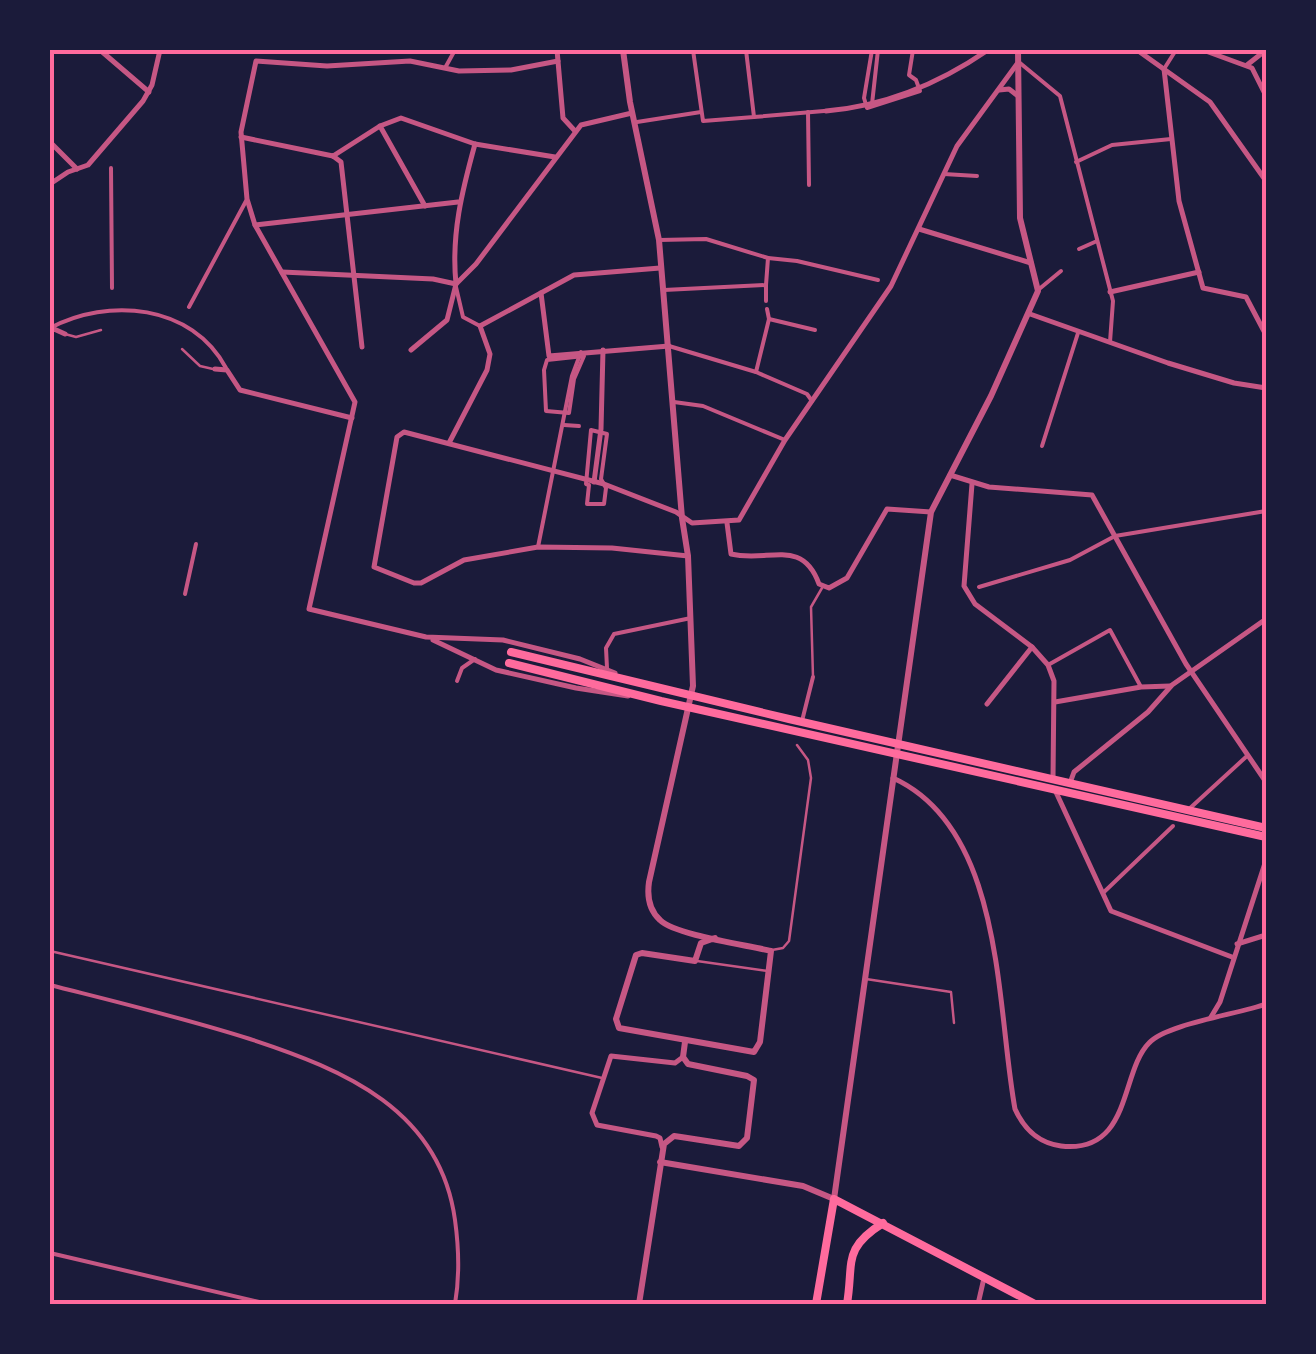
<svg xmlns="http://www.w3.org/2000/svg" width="1316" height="1354" font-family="Roboto,sans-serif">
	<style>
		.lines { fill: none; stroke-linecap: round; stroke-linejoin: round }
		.service { stroke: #c65784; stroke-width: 2.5 }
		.pedestrian { stroke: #c65784; stroke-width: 4 }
		.minor { stroke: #c65784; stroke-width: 5 }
		.tertiary { stroke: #c65784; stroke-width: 6 }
		.secondary { stroke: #ff6b9d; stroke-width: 8 }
		.primary { stroke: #ff6b9d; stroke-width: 8 }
		.neatline { fill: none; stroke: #ff6b9d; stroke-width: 4 }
	</style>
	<rect width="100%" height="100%" fill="#1b1b3a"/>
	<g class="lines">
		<!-- service -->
		<g class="service">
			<path d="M65 334 76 337 101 330"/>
			<path d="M182 349 200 366 213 369"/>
			<path d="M813 677 811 607 822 588"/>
			<path d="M772 950 783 948 789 941 811 778 808 760 797 745"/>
			<path d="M50 951 602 1078"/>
			<path d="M697 961 768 971"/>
			<path d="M866 979 951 992 954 1023"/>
		</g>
		<!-- pedestrian -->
		<g class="pedestrian">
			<path d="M693 50 703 121 754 117 746 50"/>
			<path d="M872 50 864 98 867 108 920 91 916 80 909 75 913 50"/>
			<path d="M1020 63 1060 96 1113 301 1110 342"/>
			<path d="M445 68 455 50"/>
			<path d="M1164 69 1176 50"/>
			<path d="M872 104 878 50"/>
			<path d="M808 112 809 185"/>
			<path d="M754 117 824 111"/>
			<path d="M637 122 701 112"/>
			<path d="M1076 162 1112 145 1171 139"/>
			<path d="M111 168 112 288"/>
			<path d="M944 174 977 176"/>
			<path d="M659 240 706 239 768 258 766 285 664 290"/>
			<path d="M1079 249 1097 241"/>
			<path d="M768 258 797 261 878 280"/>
			<path d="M766 285V301"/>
			<path d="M456 287 463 317 480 326"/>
			<path d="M1038 290 1061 271"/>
			<path d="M189 307 246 201"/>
			<path d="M769 319 815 330"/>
			<path d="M50 328C108 297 192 304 226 368"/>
			<path d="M669 346 756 372 807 394 812 401"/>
			<path d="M584 356 574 379 569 413 546 411 544 370 547 360Z"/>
			<path d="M756 372 769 319 767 309"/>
			<path d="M674 402 703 406 785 440"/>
			<path d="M564 425 579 426"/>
			<path d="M591 430 607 434 601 479 606 488 604 504H587L589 485 586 484Z"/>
			<path d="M1042 446 1078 333"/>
			<path d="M538 547 572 376 581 352"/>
			<path d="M979 587 1070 560 1115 536 1266 511"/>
			<path d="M185 594 196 544"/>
			<path d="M1048 665 1110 630 1141 687"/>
			<path d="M607 668 606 648 614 634 691 618"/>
			<path d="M457 681 462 668 475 659"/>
			<path d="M802 721 813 677"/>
			<path d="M1188 810 1247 756"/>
			<path d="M1104 892 1173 826"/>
			<path d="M50 985C117 1002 184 1018 250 1039 345 1070 440 1110 455 1220 459 1249 460 1275 455 1304"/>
			<path d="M50 1253 268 1304"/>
		</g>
		<!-- minor -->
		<g class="minor">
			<path d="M100 50 149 92"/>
			<path d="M557 50 563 118 575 131"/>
			<path d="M1137 50 1210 102 1266 181"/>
			<path d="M1203 50 1252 68 1266 96"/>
			<path d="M558 61 511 70 459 71 410 61 327 66 256 61 241 132 247 199 255 225 355 402 309 609 426 637 503 640 580 659 615 673"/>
			<path d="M1247 65 1266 50"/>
			<path d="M1164 69 1179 201 1203 288 1246 297 1266 335"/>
			<path d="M999 90 1009 89 1018 96"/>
			<path d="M826 111C885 106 940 83 988 50"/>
			<path d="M380 126 425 206"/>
			<path d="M241 137 333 156"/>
			<path d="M50 142 77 169"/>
			<path d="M333 156 380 126 401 118 475 144 555 157"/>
			<path d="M333 156 341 162 362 347"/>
			<path d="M50 184 68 172 88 165 143 101 152 85 160 50"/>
			<path d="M255 225 458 202"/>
			<path d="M919 229 1031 263"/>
			<path d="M282 272 433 279 456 284"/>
			<path d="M456 284C451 235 462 191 475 144"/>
			<path d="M1110 292 1199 272"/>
			<path d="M541 293 549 356 669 346"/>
			<path d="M1030 314 1168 363 1234 383 1266 388"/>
			<path d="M50 331 54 329 65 334"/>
			<path d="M411 350 447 320 456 284 476 264 581 125 632 113"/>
			<path d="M215 369 227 370 240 390 352 418"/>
			<path d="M449 443 487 370 490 354 480 326 574 275 660 268"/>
			<path d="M950 475 989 487 1092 495 1186 664 1266 782"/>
			<path d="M594 482 601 429 603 350"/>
			<path d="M972 484 964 586 975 604 1032 647 1048 665 1054 681 1053 779"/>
			<path d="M727 523 731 554C768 563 802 537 819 584L829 588 847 578 887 509 931 512"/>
			<path d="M688 556 612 548 538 547 464 560 421 583H414L374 567 397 437 404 432 604 484 676 512 692 523 739 520 785 440 891 286 957 146 1017 64"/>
			<path d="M433 640 496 670 576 688 628 696"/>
			<path d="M1055 702 1141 687 1170 686"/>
			<path d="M987 704 1032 647"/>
			<path d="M893 778C1005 829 996 1006 1015 1109 1024 1129 1038 1143 1061 1146 1132 1154 1120 1072 1149 1043 1166 1024 1239 1014 1266 1004"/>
			<path d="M1070 783 1074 772 1148 712 1172 685 1266 619"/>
			<path d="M1055 790 1111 911 1232 957"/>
			<path d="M1237 944 1266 935"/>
			<path d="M1211 1017 1220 1002 1266 860"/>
			<path d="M662 1147 660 1138 656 1136 597 1125 592 1113 611 1056 675 1063 683 1057"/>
			<path d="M978 1304 984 1278"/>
		</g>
		<!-- tertiary -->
		<g class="tertiary">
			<path d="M623 50 630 102 659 240 682 518 688 556 693 686 649 882C647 896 649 910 660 920 675 935 747 945 771 951L760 1042 754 1052 619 1028 616 1019 636 955 642 953 695 961 701 943 715 938"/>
			<path d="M660 1162 803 1186 834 1199 931 512 991 396 1038 291 1020 218 1018 50"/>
			<path d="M639 1304 664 1144 674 1136 681 1137 739 1146 747 1138 754 1080 747 1076 688 1064 683 1057 685 1042"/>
		</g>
		<!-- secondary -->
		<g class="secondary">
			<path d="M511 652 789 719 1266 828"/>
			<path d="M509 663 661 701 1266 837"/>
		</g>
		<!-- primary -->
		<g class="primary">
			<path d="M816 1304 834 1199 1035 1304"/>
			<path d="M847 1304C854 1262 842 1249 883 1223"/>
		</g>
	</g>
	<!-- border -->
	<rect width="1316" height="1354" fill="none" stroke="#1b1b3a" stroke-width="105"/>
	<rect x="52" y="52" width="1212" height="1250" class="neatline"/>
</svg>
